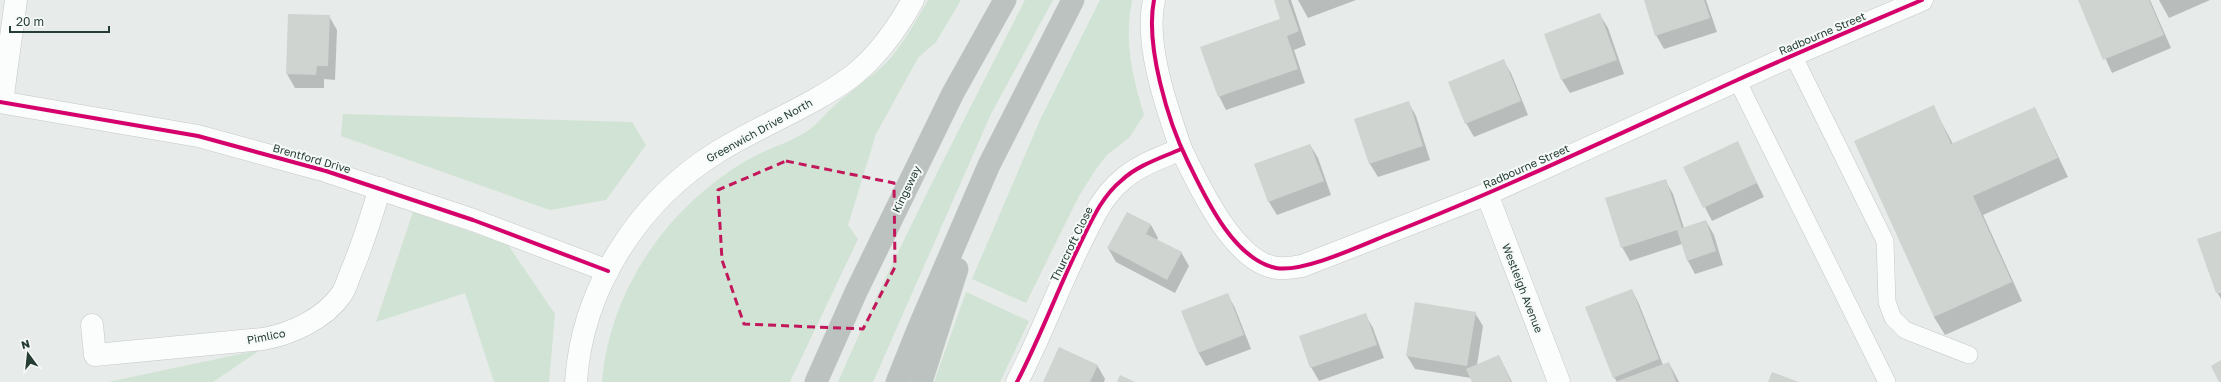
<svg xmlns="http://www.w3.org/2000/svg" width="2221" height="382" font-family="'Golos Text',sans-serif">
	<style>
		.green { fill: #d1e3d4 }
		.shadow { fill: #0003 }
		.building { fill: #cfd4d1 }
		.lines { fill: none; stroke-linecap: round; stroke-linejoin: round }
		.lane-casing { stroke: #c4c8c6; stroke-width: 18 }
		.street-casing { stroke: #c4c8c6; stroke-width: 23 }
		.secondary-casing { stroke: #c3c9c6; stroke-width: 23 }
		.highway-casing { stroke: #c2cac6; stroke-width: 23 }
		.lane { stroke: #fbfcfc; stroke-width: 17 }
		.street { stroke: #fbfcfc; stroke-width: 22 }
		.secondary { stroke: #fbfcfc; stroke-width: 22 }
		.highway { stroke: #bcc2c0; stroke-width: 22 }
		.cycleway-casing { stroke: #f5f9f7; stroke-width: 6 }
		.cycleway { stroke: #d6006c; stroke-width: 4 }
		.marked { fill: none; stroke: #c2185b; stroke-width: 3; stroke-dasharray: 8 5; stroke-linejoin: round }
		.labels { text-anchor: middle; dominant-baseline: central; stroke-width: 4; stroke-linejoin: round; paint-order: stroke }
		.street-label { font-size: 11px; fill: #253d33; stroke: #f5f9f7 }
	</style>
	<rect width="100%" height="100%" fill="#e7ebe9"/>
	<!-- green -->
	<g class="green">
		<path d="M928 0H961L936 42 918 58 876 134 848 225 858 239 790 382H602C610 290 666 209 744 162 763 150 787 144 806 132 817 125 826 113 835 105 851 91 869 79 884 65 902 47 915 22 928 0Z"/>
		<path d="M1025 0H1053L991 114 873 382H838C895 252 961 126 1025 0Z"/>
		<path d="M1100 0H1132C1124 42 1132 75 1144 115L1129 138 1108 154 1098 166 1079 196 1026 303 972 279 1040 120Z"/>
		<path d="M343 114 632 122 646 145 606 200 550 210 341 136Z"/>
		<path d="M413 212 508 245 555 314 549 382H494L465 293 376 322Z"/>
		<path d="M966 292 1029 321 1000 382H934Z"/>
		<path d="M260 350 213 382H108Z"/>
	</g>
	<!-- shadow -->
	<g class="shadow">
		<path d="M1275 0H1291L1306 45 1294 50 1305 83 1226 110 1219 96 1282 19Z"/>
		<path d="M1298 0H1356L1308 18Z"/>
		<path d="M1645 0H1706L1717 32 1664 49 1656 35Z"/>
		<path d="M2079 0H2150L2171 48 2112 73Z"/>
		<path d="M2159 0H2210L2169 18Z"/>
		<path d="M1600 15 1608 28 1624 74 1570 93 1562 80 1546 34Z"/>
		<path d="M329 16 337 30 335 80 324 79V88H295L287 74Z"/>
		<path d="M1503 60 1511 73 1528 115 1474 137 1466 123Z"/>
		<path d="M1408 102 1416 116 1430 160 1378 177 1370 164 1355 120Z"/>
		<path d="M1933 106 1953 144 2035 108 2068 177 1983 215 2022 301 1945 335 1934 317Z"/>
		<path d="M1737 143 1764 197 1712 221 1685 168Z"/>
		<path d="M1310 145 1318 158 1331 195 1277 215 1269 202 1256 165Z"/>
		<path d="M1665 180 1673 194 1684 228 1706 221 1714 235 1723 265 1695 274 1688 261 1682 244 1630 261 1622 247Z"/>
		<path d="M1151 225 1158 238 1157 240 1181 252 1189 266 1175 293 1116 262 1108 248Z"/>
		<path d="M2221 232V290L2218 291V293L2221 292V299L2217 292Z"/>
		<path d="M1632 290 1639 304 1663 365 1669 363 1679 382H1617L1614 377Z"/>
		<path d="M1228 295 1235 308 1251 349 1206 366 1198 352Z"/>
		<path d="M1475 313 1483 326 1477 365 1499 356 1512 382H1473L1471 378 1415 369 1407 356Z"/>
		<path d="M1365 314 1373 328 1384 358 1319 381 1311 367Z"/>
		<path d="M1097 365 1105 379 1104 382H1044Z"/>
	</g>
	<!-- building -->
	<g class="building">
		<path d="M1274 0H1288L1299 31 1287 36 1298 69 1218 97 1200 47 1280 19Z"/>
		<path d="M1644 0H1704L1710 18 1655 36Z"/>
		<path d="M2078 0H2149L2164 35 2103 60Z"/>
		<path d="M1600 13 1617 60 1561 80 1544 34Z"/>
		<path d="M288 14 330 15 328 66H317L316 75 286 74Z"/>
		<path d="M1504 59 1521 101 1465 124 1448 82Z"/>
		<path d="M1409 101 1423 146 1369 164 1354 119Z"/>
		<path d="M1934 105 1951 144 2035 107 2058 158 1973 196 2012 282 1934 317 1854 141Z"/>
		<path d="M1738 141 1757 183 1703 208 1683 167Z"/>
		<path d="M1310 144 1324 181 1268 202 1254 164Z"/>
		<path d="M1666 179 1682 228 1706 220 1716 251 1687 261 1677 230 1621 248 1605 198Z"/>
		<path d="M1127 212 1151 224 1146 234 1182 252 1167 280 1107 248Z"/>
		<path d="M2221 231V291L2216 293 2197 239Z"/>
		<path d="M1632 289 1659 359 1613 378 1585 307Z"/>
		<path d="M1228 293 1244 335 1198 353 1181 311Z"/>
		<path d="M1415 302 1476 312 1467 366 1406 356Z"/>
		<path d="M1366 313 1377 345 1310 368 1299 336Z"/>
		<path d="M1059 347 1098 365 1090 382H1043Z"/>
		<path d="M1499 355 1511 382H1472L1466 369Z"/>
		<path d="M2221 360V382H2219L2211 366Z"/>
		<path d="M1669 362 1676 382H1615Z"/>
		<path d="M1772 372 1799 382H1768Z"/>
		<path d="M1120 375 1135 382H1117Z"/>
	</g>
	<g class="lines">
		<defs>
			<g id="lane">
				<path d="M1793 55 1885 241 1887 302 1893 318 1905 330 1969 355"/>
				<path d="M1737 80 1887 382"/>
			</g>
			<g id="street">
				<path d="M0 102 198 136 326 171 473 220 608 271"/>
				<path d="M2 102 16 0"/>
				<path d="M1487 194 1559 382"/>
				<path d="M92 325 95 355 263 339C291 334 324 319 341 295 346 288 348 279 351 272 363 245 371 217 380 188"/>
				<path d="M576 382C582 288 639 200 719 151 761 125 810 107 851 77 877 57 897 29 913 0"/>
				<path d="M1017 382C1040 338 1057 291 1079 246 1091 222 1101 197 1122 180 1138 165 1161 158 1181 149 1198 184 1234 264 1278 268 1286 269 1295 267 1302 266L1487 194 1793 55 1922 0"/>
			</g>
			<path id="secondary" d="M1154 0C1144 44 1167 108 1181 149"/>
			<g id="highway">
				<path d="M816 382 856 292 953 93 1005 0"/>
				<path d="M897 382 919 327 989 165 1073 0"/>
				<path d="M921 382 957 269"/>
			</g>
		</defs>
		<!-- lane casing -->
		<use href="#lane" class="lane-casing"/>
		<!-- street casing -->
		<use href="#street" class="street-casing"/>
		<!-- secondary casing -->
		<use href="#secondary" class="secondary-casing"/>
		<!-- highway casing -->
		<use href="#highway" class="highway-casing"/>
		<!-- lane -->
		<use href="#lane" class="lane"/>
		<!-- street -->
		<use href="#street" class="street"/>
		<!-- secondary -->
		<use href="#secondary" class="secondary"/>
		<!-- highway -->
		<use href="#highway" class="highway"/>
		<defs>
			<g id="cycleway">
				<path d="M1154 0C1145 45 1168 122 1188 162 1205 197 1233 259 1276 268 1304 273 1364 244 1392 233 1508 187 1621 133 1735 81 1797 53 1859 27 1922 0"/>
				<path d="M0 102 198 136 326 171 473 220 608 271"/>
				<path d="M1017 382C1040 338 1057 291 1079 246 1091 222 1101 197 1122 180 1138 165 1161 158 1181 149"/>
			</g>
		</defs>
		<!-- cycleway casing -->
		<use href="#cycleway" class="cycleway-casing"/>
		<!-- cycleway -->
		<use href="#cycleway" class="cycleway"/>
	</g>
	<!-- marked area -->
	<path class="marked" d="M786 161 894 183 895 267 863 329 744 324 722 260 718 190Z"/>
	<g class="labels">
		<!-- street labels -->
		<g class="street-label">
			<text transform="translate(1822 33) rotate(-23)">Radbourne Street</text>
			<text transform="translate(759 130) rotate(-29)">Greenwich Drive North</text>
			<text transform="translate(312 158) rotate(16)">Brentford Drive</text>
			<text transform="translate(1526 166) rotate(-24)">Radbourne Street</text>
			<text transform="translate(906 189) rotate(-64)">Kingsway</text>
			<text transform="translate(1071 244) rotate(-64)">Thurcroft Close</text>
			<text transform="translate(1523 288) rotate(69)">Westleigh Avenue</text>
			<text transform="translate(266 336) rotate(-11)">Pimlico</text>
		</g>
	</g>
	<!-- north arrow -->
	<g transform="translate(28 354) rotate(345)" stroke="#f5f9f7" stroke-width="3" paint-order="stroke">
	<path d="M0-3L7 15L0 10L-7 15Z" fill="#253d33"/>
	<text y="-6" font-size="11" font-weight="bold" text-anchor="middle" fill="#253d33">N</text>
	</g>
	<!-- scale -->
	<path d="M10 26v6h99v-6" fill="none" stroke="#253d33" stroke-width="2"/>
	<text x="16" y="26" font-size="12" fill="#253d33" stroke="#f5f9f7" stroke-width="3" paint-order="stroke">20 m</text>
</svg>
